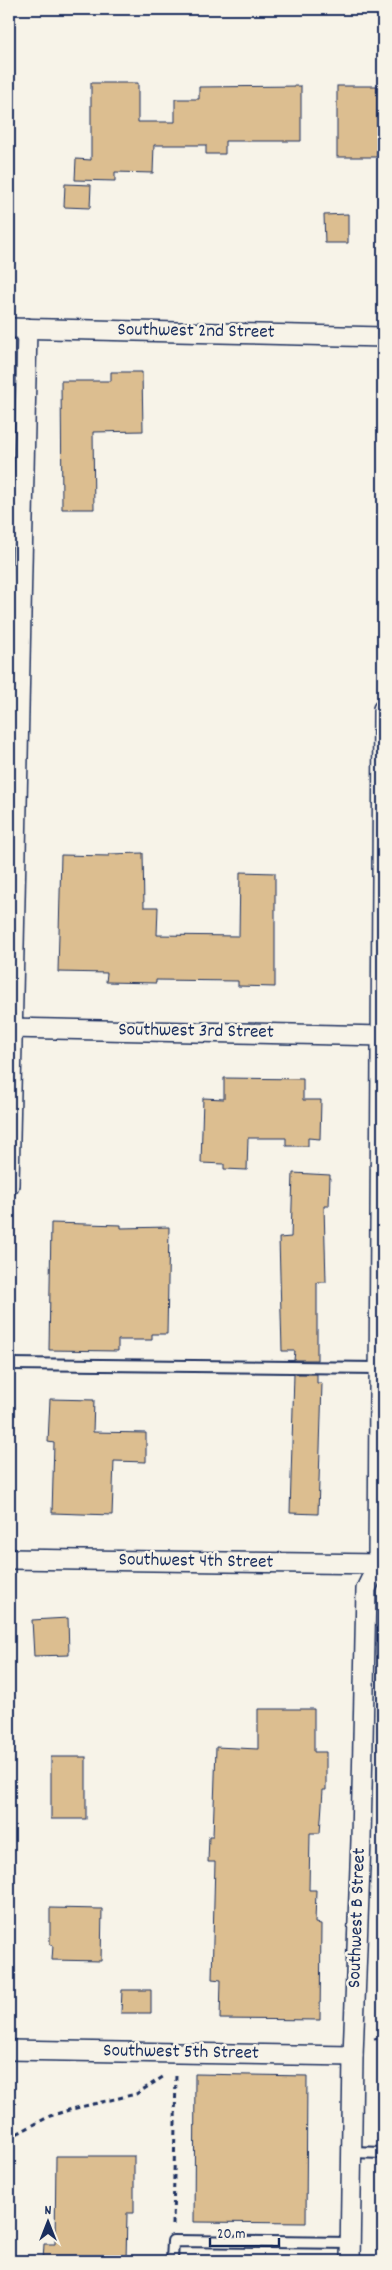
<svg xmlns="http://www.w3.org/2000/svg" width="392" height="2270" font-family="Dekko,sans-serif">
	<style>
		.building { fill: #dcbe90; stroke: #1b2f5e }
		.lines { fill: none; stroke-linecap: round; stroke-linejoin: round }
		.service-casing { stroke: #1b2f5e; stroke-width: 14 }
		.minor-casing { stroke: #1b2f5e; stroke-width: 22 }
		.path { stroke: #1b2f5e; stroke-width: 3; stroke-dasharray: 5 4; stroke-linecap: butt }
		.service { stroke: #f7f3e8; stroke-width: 10 }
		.minor { stroke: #f7f3e8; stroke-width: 19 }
		.labels { text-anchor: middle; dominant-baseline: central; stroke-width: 5; stroke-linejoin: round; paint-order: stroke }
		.street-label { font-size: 19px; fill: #1b2f5e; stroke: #f7f3e8 }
	</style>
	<rect width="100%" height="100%" fill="#f7f3e8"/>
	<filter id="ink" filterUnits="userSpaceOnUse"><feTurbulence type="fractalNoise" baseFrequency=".02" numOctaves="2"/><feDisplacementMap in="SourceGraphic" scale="10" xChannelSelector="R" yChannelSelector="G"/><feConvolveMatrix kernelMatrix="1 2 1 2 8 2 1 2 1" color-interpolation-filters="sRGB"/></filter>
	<g filter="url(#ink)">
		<!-- building -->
		<g class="building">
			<path d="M91 83H138V122H175V99H199V87L301 86V141H225V154H206V145H154L153 173 115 172V181L75 180 76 159 91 160Z"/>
			<rect x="337" y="86" width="40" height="71"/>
			<path d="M65 184 91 185 90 208 64 207Z"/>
			<path d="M348 214V243H325L324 215Z"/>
			<path d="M111 372H142L143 431 93 432 94 509H62L61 381H111Z"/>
			<path d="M143 853 144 907H158L157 935 239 936 240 872 275 873V987L238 986V981L156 980V983L106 982 107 973 58 972 61 855 109 856V854Z"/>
			<path d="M224 1078 303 1079V1100H321L320 1139 308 1138V1146H286V1138H248L247 1170 224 1169V1164L201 1163 203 1098 224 1099Z"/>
			<path d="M293 1173 330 1175 329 1206H324L326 1282H317V1360H294L295 1351H282L279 1238 291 1237Z"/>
			<path d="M51 1223 121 1225V1228L169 1227 167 1334H152V1340H118V1351L49 1350Z"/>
			<path d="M294 1374H317V1383H322L318 1514 290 1513Z"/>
			<path d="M50 1399 94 1400 93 1432 146 1433V1462L114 1461 112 1515 52 1513 54 1443 48 1442Z"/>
			<path d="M68 1618 69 1655 34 1656 32 1620Z"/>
			<path d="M258 1709H314V1752H326V1790H323L320 1833H310L309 1890H316L315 1923 321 1924 320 2020 220 2019 221 1980 212 1979 215 1862H208L209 1836H213L216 1747 258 1749Z"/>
			<rect x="51" y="1757" width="35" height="62"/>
			<path d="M50 1908 102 1909 101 1961 52 1960 53 1945H50Z"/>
			<path d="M122 1990H151V2013H121Z"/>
			<path d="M195 2074 307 2076 306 2223 194 2222Z"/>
			<path d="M56 2156H134V2213H127L126 2261H43L44 2244H55Z"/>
		</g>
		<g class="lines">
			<defs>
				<g id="service">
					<path d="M9 1364 378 1368"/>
					<path d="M352 2152 383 2153"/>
					<path d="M172 2261 173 2241 351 2243"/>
				</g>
				<g id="minor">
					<path d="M9 328 383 337"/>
					<path d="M9 1028 383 1036"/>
					<path d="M9 1185 27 328"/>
					<path d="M9 1559 383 1564"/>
					<path d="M9 2050 353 2056"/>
					<path d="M350 2261 353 2056 361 1840 366 1589 378 1564 383 709"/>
				</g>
			</defs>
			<!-- service casing -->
			<use href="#service" class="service-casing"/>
			<!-- minor casing -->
			<use href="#minor" class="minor-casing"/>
			<!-- path -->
			<g class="path">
				<path d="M374 2039 383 2038"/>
				<path d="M9 2138 50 2116 72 2109 136 2094 166 2075"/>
				<path d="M173 2225 176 2074"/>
			</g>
			<!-- service -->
			<use href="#service" class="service"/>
			<!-- minor -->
			<use href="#minor" class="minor"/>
		</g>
	</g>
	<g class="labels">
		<!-- street labels -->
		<g class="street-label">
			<text transform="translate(196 332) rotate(1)">Southwest 2nd Street</text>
			<text transform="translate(196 1032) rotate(1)">Southwest 3rd Street</text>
			<text transform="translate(196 1562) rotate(1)">Southwest 4th Street</text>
			<text transform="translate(358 1918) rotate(-88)">Southwest B Street</text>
			<text transform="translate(181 2053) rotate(1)">Southwest 5th Street</text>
		</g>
	</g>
	<!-- margin -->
	<rect width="392" height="2270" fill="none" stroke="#f7f3e8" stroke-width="30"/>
	<rect x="15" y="15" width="362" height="2240" fill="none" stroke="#1b2f5e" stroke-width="2" filter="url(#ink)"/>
	<!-- north arrow -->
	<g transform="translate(48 2222)" stroke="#f7f3e8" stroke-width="4" paint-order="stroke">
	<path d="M0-4L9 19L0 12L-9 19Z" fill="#1b2f5e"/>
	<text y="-8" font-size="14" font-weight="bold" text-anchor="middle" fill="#1b2f5e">N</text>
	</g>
	<!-- scale -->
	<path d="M210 2238v8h69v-8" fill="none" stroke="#1b2f5e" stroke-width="2.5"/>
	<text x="217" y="2238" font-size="15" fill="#1b2f5e" stroke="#f7f3e8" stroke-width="4" paint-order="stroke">20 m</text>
</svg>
